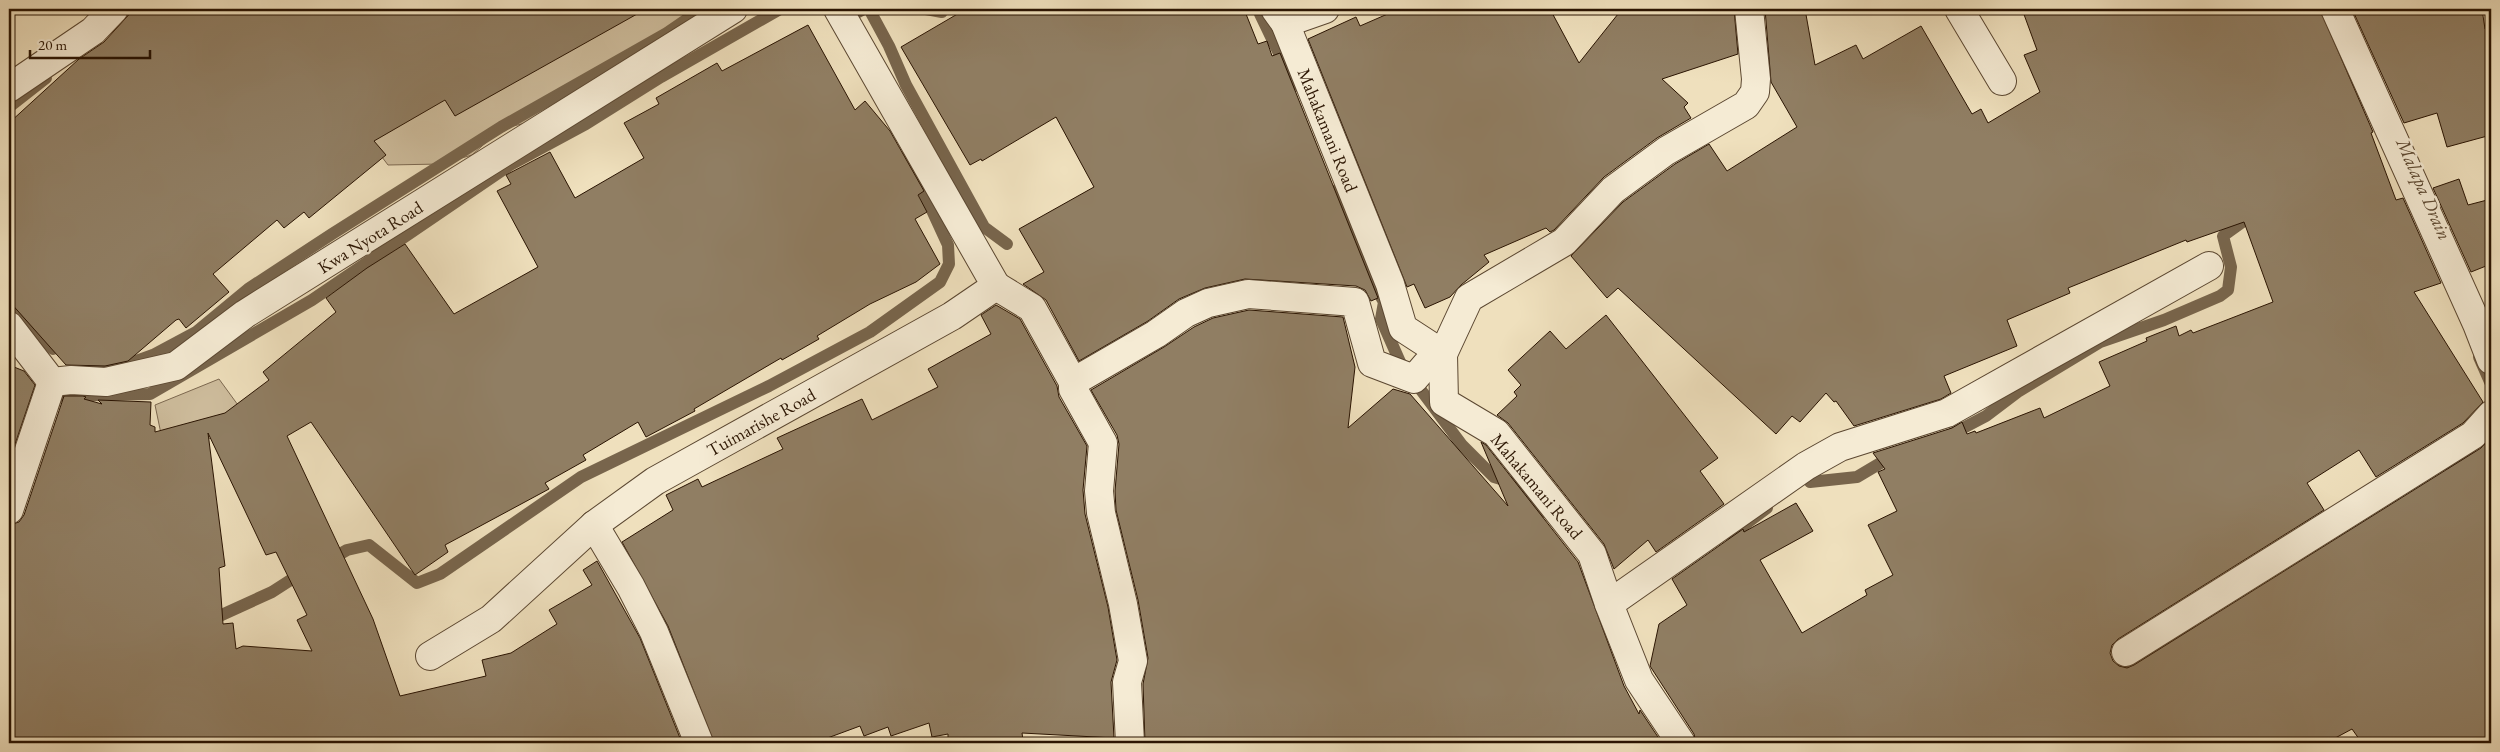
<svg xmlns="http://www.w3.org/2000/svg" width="2500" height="752" font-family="'EB Garamond',serif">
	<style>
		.green { fill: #cebd9d; stroke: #7c6850 }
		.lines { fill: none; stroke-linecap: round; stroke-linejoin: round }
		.stream { stroke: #78654c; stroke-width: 12 }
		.building { fill: #907e63; stroke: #2a1402; fill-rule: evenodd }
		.minor-casing { stroke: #5b4731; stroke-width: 30 }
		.minor { stroke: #f5ebd4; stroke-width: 28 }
		.labels { text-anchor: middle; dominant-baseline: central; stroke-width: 5; stroke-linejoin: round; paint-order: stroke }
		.street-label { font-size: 18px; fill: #2a1402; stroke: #f5ebd4 }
		.water-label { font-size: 19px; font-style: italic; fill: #5e4a33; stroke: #f5ebd4 }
	</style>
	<rect width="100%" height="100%" fill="#efe0bd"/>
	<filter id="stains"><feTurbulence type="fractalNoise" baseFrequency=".004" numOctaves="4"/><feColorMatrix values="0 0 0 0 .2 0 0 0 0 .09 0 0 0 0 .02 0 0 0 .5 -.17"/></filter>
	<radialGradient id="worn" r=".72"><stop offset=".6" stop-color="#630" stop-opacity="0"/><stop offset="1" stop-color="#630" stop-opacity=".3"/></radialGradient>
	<!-- green -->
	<g class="green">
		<path d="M190 9H726L694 30 614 65 595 106 501 129 472 155 441 164 388 165 333 92 218 32Z"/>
		<path d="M219 379 262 438 230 432 165 453 155 405Z"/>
	</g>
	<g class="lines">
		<!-- stream -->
		<g class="stream">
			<path d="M869 9 889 46 906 85 984 227 1007 244"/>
			<path d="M926 9 942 12V9"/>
			<path d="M1260 9V14L1286 68 1301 88"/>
			<path d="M843 20 864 9"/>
			<path d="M114 23 132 9"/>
			<path d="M9 107 46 78"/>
			<path d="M1338 189 1361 262 1384 302 1381 319 1400 362 1462 445 1494 477 1514 483 1543 512"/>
			<path d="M9 305 53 349"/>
			<path d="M2479 357 2491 384"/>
			<path d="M75 360 109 371 153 355 196 332 248 289 332 234 501 127 667 33 702 9"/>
			<path d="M53 407 57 396 150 394 312 300 510 165 586 124 661 77 780 9"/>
			<path d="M1950 435 1986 416 2019 391 2100 342 2164 320 2220 296 2228 290 2231 267 2223 236 2255 213"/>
			<path d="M2444 464 2491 454"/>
			<path d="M1810 482 1857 477 1894 455"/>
			<path d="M1731 535 1767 508"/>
			<path d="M328 561 347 550 369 545 417 583 440 574 581 477 769 386 870 332 940 282 949 264 948 245 907 156"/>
			<path d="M215 618 272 592 303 572"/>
			<path d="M2107 675C2119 668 2131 664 2144 659 2161 652 2176 637 2189 625"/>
		</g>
	</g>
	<!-- building -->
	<g class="building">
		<path d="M134 9H646L455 116 445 100 374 141 386 155 309 218 304 212 284 228 277 220 213 274 229 292 186 328 179 319 176 320 128 361 105 366 66 365 9 301V123L79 59 104 42Z"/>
		<path d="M966 9H1244L1258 44 1267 41 1272 56 1280 53 1378 298 1371 301 1365 290 1356 286 1245 279 1205 288 1179 299 1148 321 1079 361 1046 300 1023 284 1044 272 1019 229 1094 187 1056 117 982 161 981 159 970 165 901 47Z"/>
		<path d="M1399 9H1550L1579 63 1622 9H1734L1738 54 1662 79 1688 103 1684 107 1691 118 1657 138 1604 177 1554 230 1550 232 1546 228 1484 255 1489 262 1461 285 1450 297 1425 308 1414 284 1407 287 1308 39 1356 17 1360 26Z"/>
		<path d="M1765 9H1805L1815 65 1856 45 1863 59 1921 26 1972 114 1981 109 1988 123 2040 92 2024 55 2037 50 2022 9H2320L2373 132 2371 133 2396 200 2403 198 2441 283 2414 292 2483 402 2463 423 2376 477 2359 450 2307 483 2324 510 2118 639 2112 645 2110 653 2113 661 2119 666 2127 668 2134 665 2481 448 2491 438V743H2362L2352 729 2326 743H1696L1694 734 1650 666 1659 624 1687 605 1672 579 1743 529 1744 532 1796 503 1813 531 1760 560 1802 633 1867 595 1865 590 1893 575 1868 525 1897 511 1878 472 1885 469 1873 453 1952 428 1962 422 1967 434 1975 431 1976 433 2040 408 2044 418 2110 386 2099 362 2147 341 2146 338 2176 326 2179 336 2191 330 2193 333 2273 302 2244 222 2187 242 2186 240 2073 286 2068 288 2070 293 2007 320 2017 346 1944 376 1951 393 1941 399 1854 426 1836 401 1834 402 1826 393 1800 422 1792 416 1776 434 1618 288 1607 298 1571 256 1623 202 1675 164 1709 144 1727 171 1797 127 1771 82Z"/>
		<path d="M2352 9H2482L2485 29 2491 28V135L2447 147 2437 113 2404 123Z"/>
		<path d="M808 25 855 110 865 101 890 131 924 191 918 195 927 212 915 219 940 264 916 282 870 304 817 336 819 339 782 360 781 358 694 409 695 411 646 437 638 422 583 455 586 460 545 483 549 489 445 545 448 552 415 575 311 422 287 436 373 619 400 696 486 676 482 660 511 653 557 624 549 610 592 585 583 570 597 561 640 638 682 743H9V525L19 522 24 515 64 396H83L86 397 84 399 102 404 98 400 151 402 150 425 155 427V432L225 413 269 380 263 372 336 312 326 298 367 268 405 244 454 314 538 267 497 191 511 184 506 175 550 152 575 198 644 158 624 123 659 104 656 98 717 63 722 71ZM208 433 266 555 276 552 307 615 297 620 312 651 243 646 236 649 233 623 223 624 219 568 225 566Z"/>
		<path d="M2459 179 2468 205 2491 199V264L2471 272 2433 188Z"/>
		<path d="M996 305 1020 319 1057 386 1059 397 1087 446 1083 490 1085 514 1108 607 1117 660 1111 682 1114 738 1022 733 1023 740 948 743V734L932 737 929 723 891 736 888 727 864 736 860 726 814 743H714L668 626 622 542 673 510 666 495 698 479 702 487 783 449 777 438 862 399 872 420 938 387 928 369 991 334 981 315Z"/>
		<path d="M1249 310 1343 317 1355 367 1348 428 1393 389 1410 394 1508 506 1481 442 1486 445 1578 562 1624 686 1639 714 1640 710 1662 743H1145L1143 684 1148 658 1138 600 1116 510 1115 491 1119 444 1117 435 1091 390 1164 347 1194 327 1213 318Z"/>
		<path d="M1606 315 1718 458 1700 471 1724 504 1656 552 1648 540 1614 569 1604 544 1508 423 1497 415 1517 396 1514 392 1521 385 1508 370 1550 331 1566 349Z"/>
		<path d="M9 365 24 371 35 385 9 462Z"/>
	</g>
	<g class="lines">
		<defs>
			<g id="minor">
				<path d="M1275 9 1285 23 1390 284 1403 328 1443 354 1444 402 1496 433 1592 554 1609 604 1639 680 1681 743"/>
				<path d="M1959 9 2002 81"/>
				<path d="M2335 9 2477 324 2491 360"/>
				<path d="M1285 23 1325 9"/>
				<path d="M9 88 93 31 114 9"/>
				<path d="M996 286 1032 308 1073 382"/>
				<path d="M9 326 52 382 71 380 106 382 176 366 245 314 733 9"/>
				<path d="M9 510 52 382"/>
				<path d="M594 525 631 587 654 632 699 743"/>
				<path d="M1609 604 1806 466 1840 447 1947 413 2209 266"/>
				<path d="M2126 652 2473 435 2491 415"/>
				<path d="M430 656 491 619 594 525 655 481 952 316 996 286 838 9"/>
				<path d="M1130 743 1127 682 1133 661 1123 604 1101 513 1099 491 1103 443 1073 389V382L1156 334 1186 313 1208 303 1248 294 1355 302 1372 363 1414 379 1426 365 1443 354 1469 298 1564 242 1613 190 1666 151 1746 105 1755 92 1756 79 1749 9"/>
			</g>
		</defs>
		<!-- minor casing -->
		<use href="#minor" class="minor-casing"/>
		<!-- minor -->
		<use href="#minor" class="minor"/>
	</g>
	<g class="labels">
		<!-- street labels -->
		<g class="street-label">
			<text transform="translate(1328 130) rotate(68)">Mahakamani Road</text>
			<text transform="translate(370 237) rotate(-32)">Kwa Nyota Road</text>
			<text transform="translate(761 422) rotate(-29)">Tuimarishe Road</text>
			<text transform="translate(1537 486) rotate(50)">Mahakamani Road</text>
		</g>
		<!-- water labels -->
		<g class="water-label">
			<text transform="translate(2424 189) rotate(66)">Malapa Drain</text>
		</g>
	</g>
	<!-- margin -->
	<rect width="2500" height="752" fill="none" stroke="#efe0bd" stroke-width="30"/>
	<rect x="10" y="10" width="2480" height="732" fill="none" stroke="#2a1402" stroke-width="2.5"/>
	<rect x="15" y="15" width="2470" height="722" fill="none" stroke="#2a1402"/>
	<!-- scale -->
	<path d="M30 50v8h120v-8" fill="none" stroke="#2a1402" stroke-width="2.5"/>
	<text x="38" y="50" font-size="15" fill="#2a1402" stroke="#f5ebd4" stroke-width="4" paint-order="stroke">20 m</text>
	<rect width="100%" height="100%" filter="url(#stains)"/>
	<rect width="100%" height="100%" fill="url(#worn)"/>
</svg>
